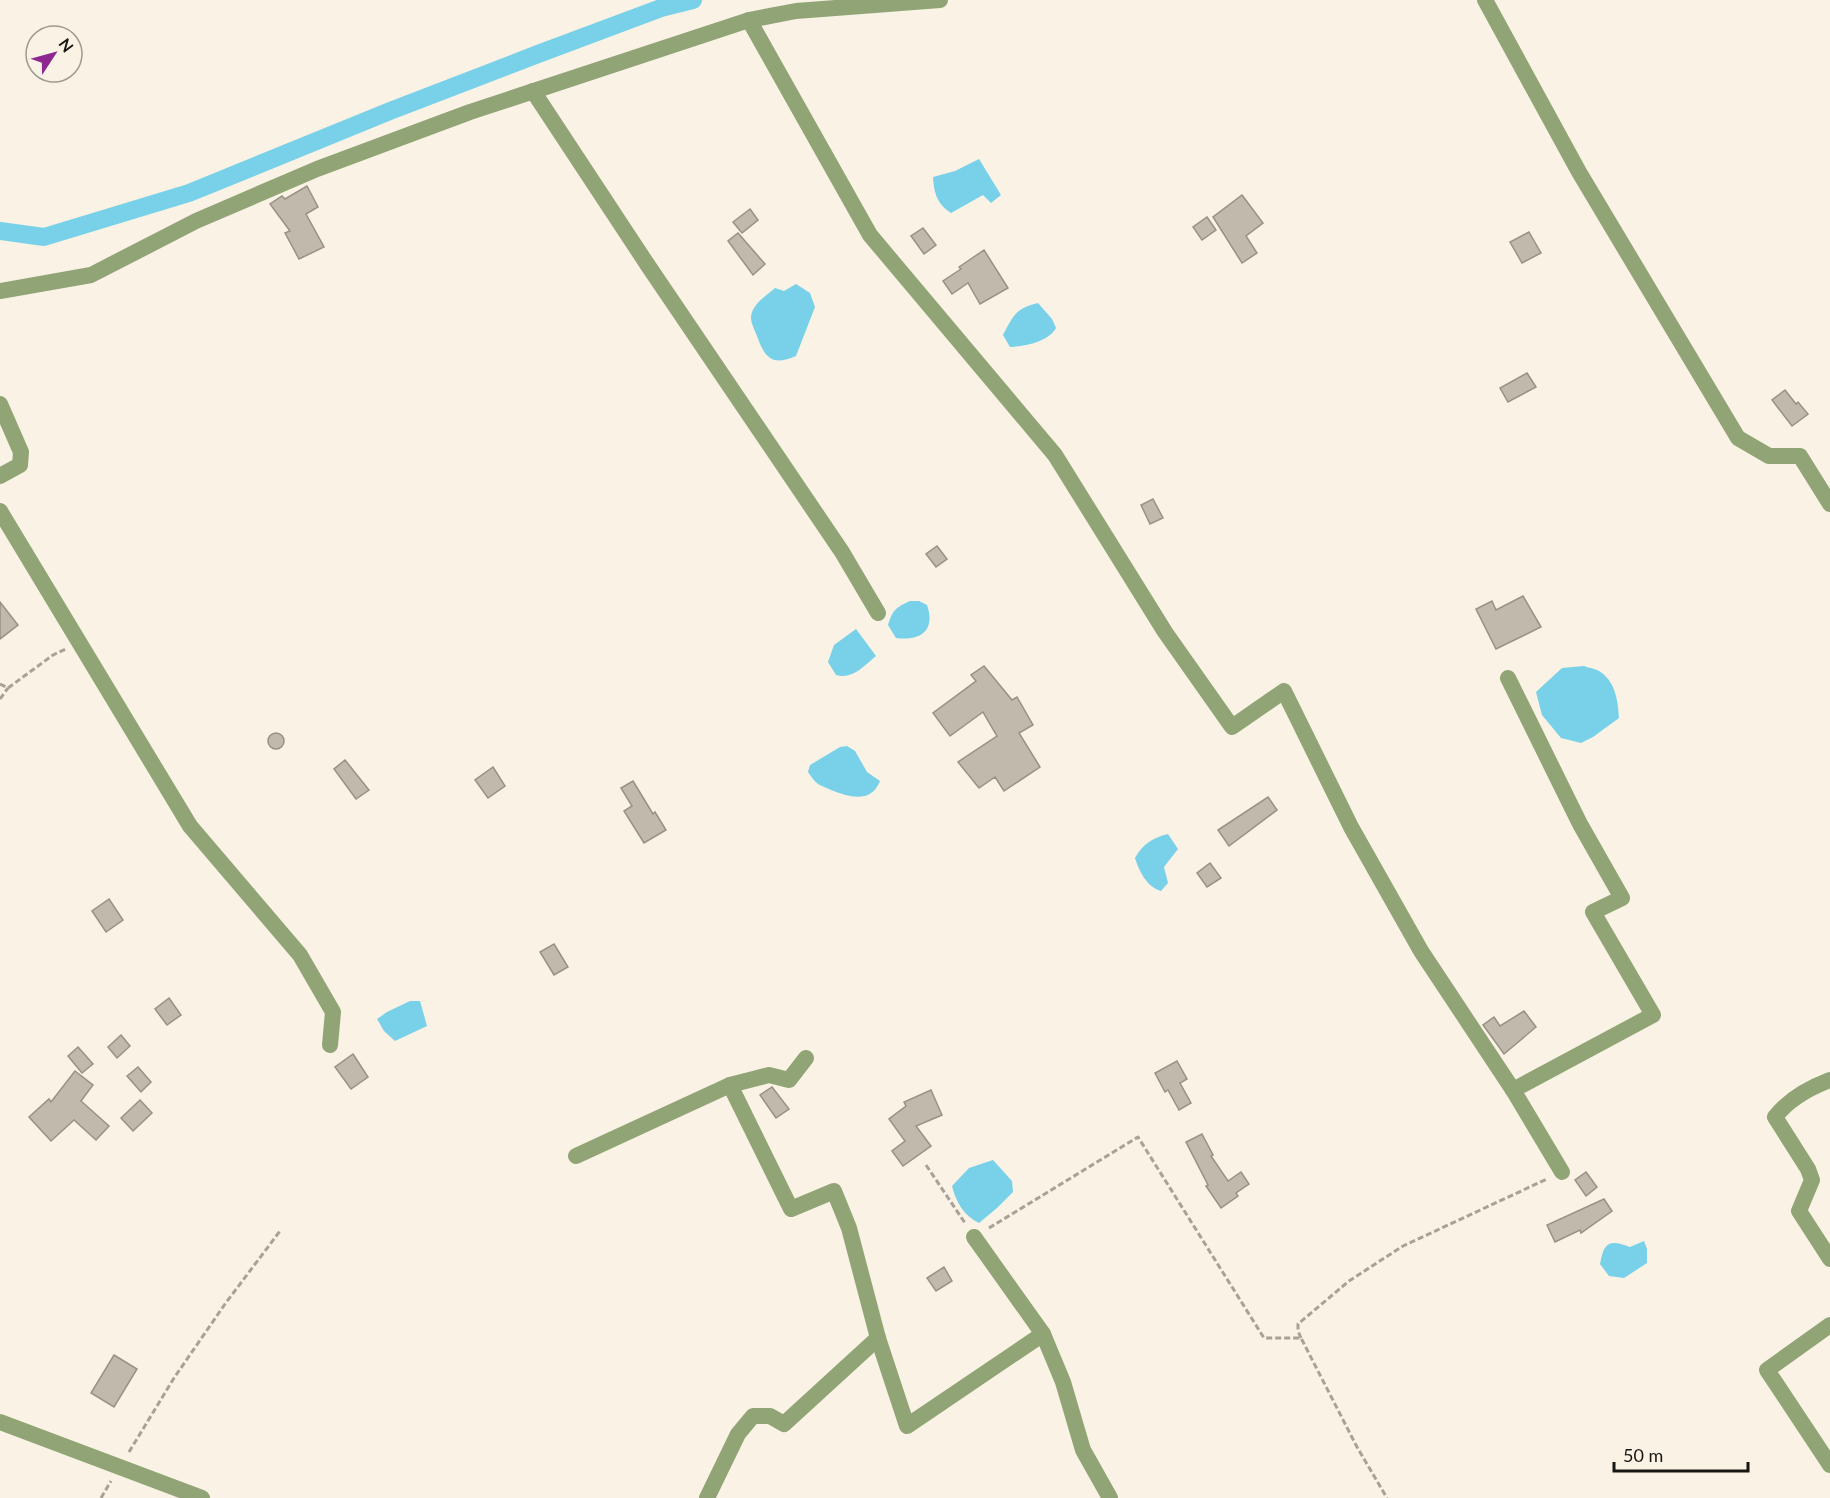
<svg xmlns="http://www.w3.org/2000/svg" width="1830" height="1498" font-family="Lato,sans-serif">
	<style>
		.water { fill: #78d1e8 }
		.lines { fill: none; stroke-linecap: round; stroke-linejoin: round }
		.canal { stroke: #78d1e8; stroke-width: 18 }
		.building { fill: #c0b9ac; stroke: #989185; stroke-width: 1.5 }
		.path { stroke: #a7a298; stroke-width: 3; stroke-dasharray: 6 3; stroke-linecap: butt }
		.minor { stroke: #91a476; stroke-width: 16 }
	</style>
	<rect width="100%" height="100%" fill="#f9f2e5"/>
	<!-- water -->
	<g class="water">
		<path d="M979 159 1001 195 991 203 983 195 951 213C937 204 934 193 933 177L955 171Z"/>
		<path d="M796 284 810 293 815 307 796 356C773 366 765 359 757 336 755 331 751 323 751 318 751 305 766 296 775 288L784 291Z"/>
		<path d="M1038 303 1052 319 1056 328C1048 342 1026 346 1010 347L1003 335C1013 316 1016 308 1038 303Z"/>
		<path d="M910 601H919L927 605C936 631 920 641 896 638L888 625C892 611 896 607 910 601Z"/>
		<path d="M856 629 876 656C864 666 852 680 836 675L828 662 834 645Z"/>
		<path d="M1584 666C1589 668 1598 669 1602 673 1616 684 1618 702 1619 718L1593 737 1581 743 1561 738 1542 715 1536 692 1562 668Z"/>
		<path d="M847 746 855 751 867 772 880 781C871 804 849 797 831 790 827 788 821 786 818 784 814 781 811 776 808 772L810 765 840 747Z"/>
		<path d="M1168 834 1178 849 1164 867 1168 883 1161 891C1147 887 1139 871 1135 858 1143 844 1152 838 1168 834Z"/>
		<path d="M410 1001H420L427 1026 395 1041 384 1031 377 1019 387 1012Z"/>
		<path d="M993 1160 1012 1181 1013 1192 997 1208 979 1223C964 1216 956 1202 952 1186L969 1168Z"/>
		<path d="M1644 1241 1647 1249V1263L1624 1278 1609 1276 1600 1264C1604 1242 1609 1239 1630 1247Z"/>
	</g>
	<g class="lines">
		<!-- canal -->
		<path class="canal" d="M0 231 44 237 189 193 390 111 538 54 661 8 693 0"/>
	</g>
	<!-- building -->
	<g class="building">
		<path d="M307 186 318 207 306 214 324 247 299 259 285 233 290 231 270 204 282 196 285 199Z"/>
		<path d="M1242 195 1263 223 1246 236 1257 253 1242 263 1213 217Z"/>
		<path d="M750 209 758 220 742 233 733 222Z"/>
		<path d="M1207 217 1216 230 1202 240 1193 227Z"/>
		<path d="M923 228 936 245 924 254 911 236Z"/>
		<path d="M1529 232 1541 253 1522 263 1510 242Z"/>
		<path d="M738 233 765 264 753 275 728 241Z"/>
		<path d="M984 250 1008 288 980 304 968 283 952 294 943 281 961 269 959 267Z"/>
		<path d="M1527 373 1536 387 1508 402 1500 388Z"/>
		<path d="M1785 390 1796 404 1798 402 1808 414 1792 426 1772 400Z"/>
		<path d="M1153 499 1163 518 1150 524 1141 505Z"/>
		<path d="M937 546 947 559 936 567 926 554Z"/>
		<path d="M1523 596 1541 627 1496 649 1476 609 1492 601 1496 610Z"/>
		<path d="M0 602 18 625 0 639Z"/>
		<path d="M984 666 1012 700 1017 697 1033 725 1019 733 1040 767 1004 791 995 777 979 788 958 762 997 736 983 712 950 736 933 713 976 681 971 675Z"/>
		<circle cx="276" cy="741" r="8"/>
		<path d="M345 760 369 790 356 799 334 769Z"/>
		<path d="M493 767 505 786 488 798 475 780Z"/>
		<path d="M633 781 653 814 655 812 666 830 644 843 624 811 632 806 621 788Z"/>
		<path d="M1268 797 1277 810 1229 846 1218 830Z"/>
		<path d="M1210 863 1221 878 1207 887 1197 873Z"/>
		<path d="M109 899 123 920 106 932 92 911Z"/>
		<path d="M554 944 568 967 554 975 540 952Z"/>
		<path d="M169 998 181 1015 167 1025 155 1009Z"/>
		<path d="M1524 1011 1536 1027 1504 1054 1483 1025 1494 1017 1500 1026Z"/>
		<path d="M121 1035 130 1046 117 1058 108 1047Z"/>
		<path d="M78 1047 93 1064 82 1073 68 1056Z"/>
		<path d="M353 1054 368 1077 351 1089 335 1067Z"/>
		<path d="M1177 1061 1187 1079 1180 1083 1191 1103 1179 1110 1168 1090 1165 1092 1155 1073Z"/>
		<path d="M138 1067 151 1082 141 1092 127 1076Z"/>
		<path d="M75 1071 93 1085 81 1101 109 1126 96 1140 74 1120 51 1141 29 1117 49 1099 51 1102Z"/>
		<path d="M772 1087 789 1109 776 1118 760 1095Z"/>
		<path d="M931 1090 942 1115 916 1126 931 1146 903 1166 892 1151 905 1141 889 1119 906 1106 904 1102Z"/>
		<path d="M140 1100 152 1113 133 1131 121 1118Z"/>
		<path d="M1202 1134 1213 1155 1211 1156 1228 1181 1241 1172 1249 1184 1236 1193 1238 1196 1221 1208 1206 1186 1208 1185 1186 1142Z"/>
		<path d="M1586 1172 1597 1187 1586 1196 1575 1180Z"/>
		<path d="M1604 1199 1612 1211 1581 1233 1580 1230 1555 1242 1547 1225Z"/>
		<path d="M944 1267 952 1281 936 1291 927 1278Z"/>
		<path d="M114 1355 137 1369 114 1407 91 1393Z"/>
	</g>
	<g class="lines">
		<!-- path -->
		<g class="path">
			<path d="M0 684 8 688 53 655 66 649"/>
			<path d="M0 699 8 688"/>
			<path d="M926 1165 965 1223"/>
			<path d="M989 1228 1138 1137 1264 1338H1301L1357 1447 1387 1498"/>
			<path d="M1301 1338 1298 1331V1324L1349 1281 1403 1246 1547 1179"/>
			<path d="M129 1452 174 1378 225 1304 280 1231"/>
			<path d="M101 1498 111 1481"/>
		</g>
		<!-- minor -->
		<g class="minor">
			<path d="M1485 0 1579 172 1738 438 1769 456H1800L1830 504"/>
			<path d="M749 20 870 235 1055 455 1165 632 1232 727 1284 691 1351 827 1421 951 1513 1090 1562 1172"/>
			<path d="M533 91 647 264 842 552 878 613"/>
			<path d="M0 291 91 275 196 221 317 169 470 112 749 20 796 11 940 0"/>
			<path d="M0 404 21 452 20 465 0 476"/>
			<path d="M0 511 190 826 300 955 333 1012 330 1045"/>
			<path d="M1508 678 1580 824 1622 898 1593 912 1653 1015 1513 1090"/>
			<path d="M1830 1080C1809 1088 1789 1099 1775 1117L1808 1169 1812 1180 1799 1211 1830 1259"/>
			<path d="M730 1085 791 1209 834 1191 849 1228 878 1338 907 1426 1043 1334 974 1237"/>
			<path d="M576 1156 730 1085 769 1075 789 1080 806 1058"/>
			<path d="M1830 1325 1767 1370 1830 1465"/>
			<path d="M1043 1334 1063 1382 1083 1450 1110 1498"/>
			<path d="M0 1422 202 1498"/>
			<path d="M707 1498 738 1434 753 1416H770L784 1424 878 1338"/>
		</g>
	</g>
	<!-- north arrow -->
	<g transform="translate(54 54) rotate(54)"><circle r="28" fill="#f9f2e5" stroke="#9f9a90" stroke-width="1.5"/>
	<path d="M0-4.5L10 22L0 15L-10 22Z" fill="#8c288f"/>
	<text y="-9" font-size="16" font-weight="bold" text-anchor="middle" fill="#181611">N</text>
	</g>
	<!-- scale -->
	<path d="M1614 1462v9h134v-9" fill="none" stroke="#181611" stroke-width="3"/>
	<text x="1623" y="1462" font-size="18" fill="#181611" stroke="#f9f2e5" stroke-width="4.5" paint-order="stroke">50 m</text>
</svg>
